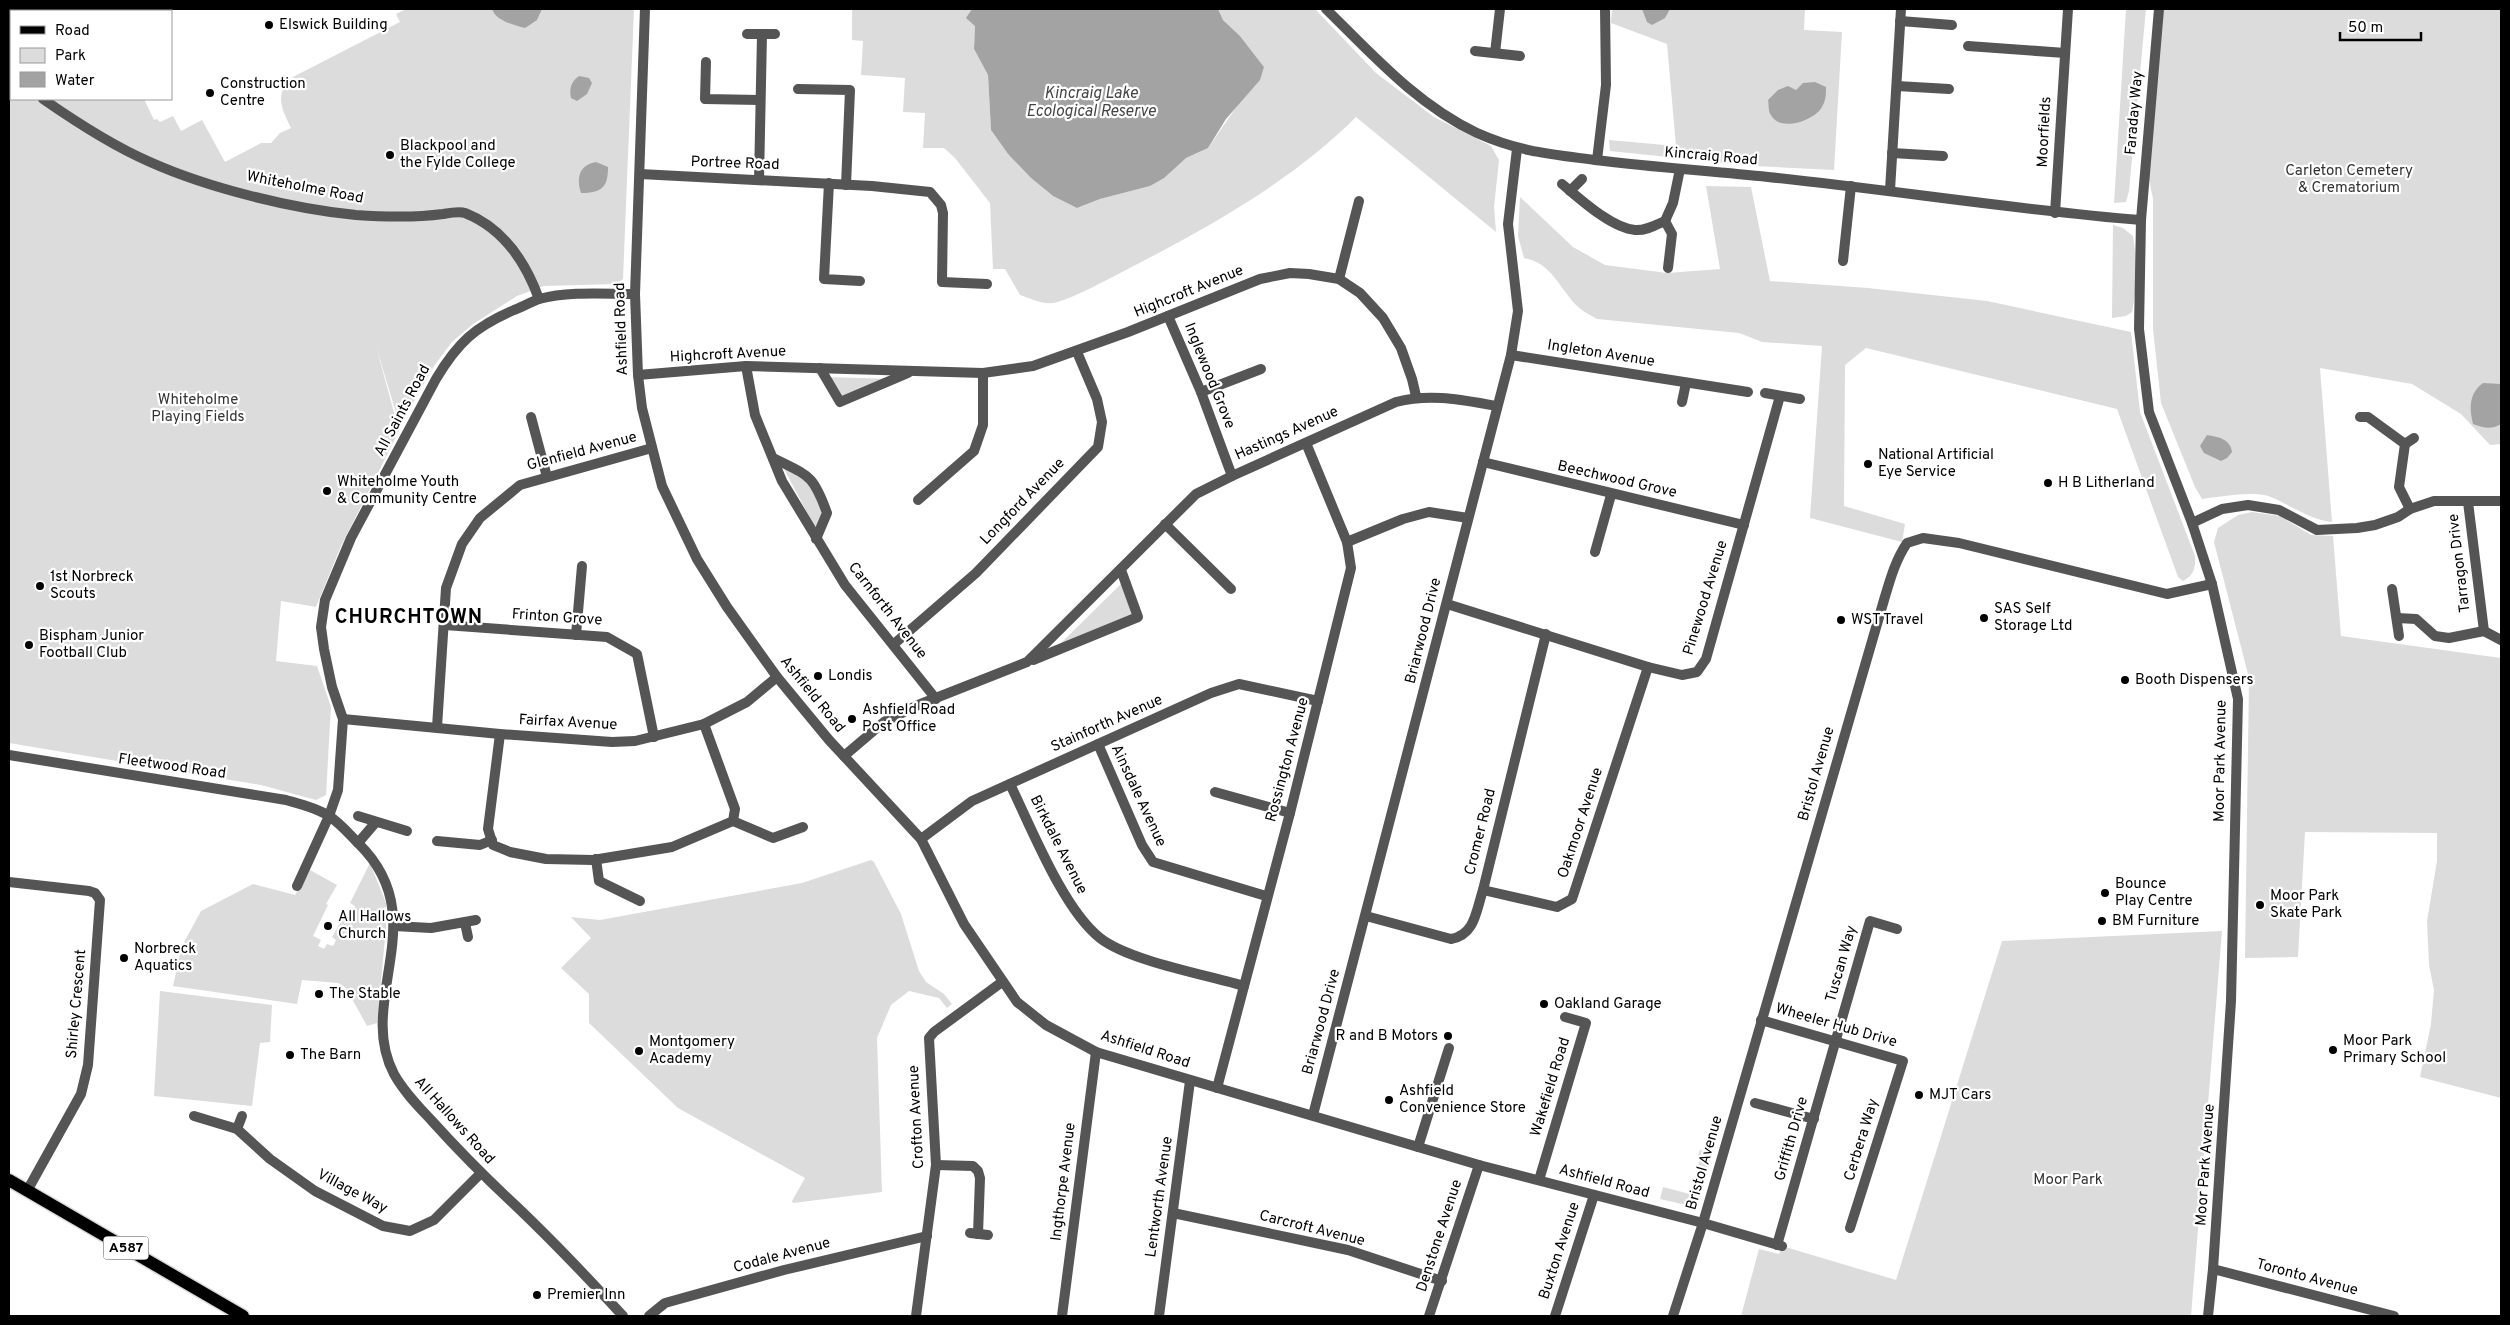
<svg xmlns="http://www.w3.org/2000/svg" width="2510" height="1325" font-family="Overpass,sans-serif">
	<style>
		.green { fill: #dcdcdc }
		.water { fill: #a3a3a3 }
		.lines { fill: none; stroke-linecap: round; stroke-linejoin: round }
		.primary-casing { stroke: #dbdbdb; stroke-width: 15 }
		.pedestrian { stroke: #555; stroke-width: 10 }
		.minor { stroke: #555; stroke-width: 10 }
		.tertiary { stroke: #555; stroke-width: 10 }
		.primary { stroke: #000; stroke-width: 12 }
		.poi-dot { fill: #000; stroke: #fff; stroke-width: 2 }
		.labels { text-anchor: middle; dominant-baseline: central; stroke-width: 4.5; stroke-linejoin: round; paint-order: stroke }
		.shield { fill: #fff; stroke: #4c4c4c; stroke-width: 1 }
		.shield-label { font-size: 14px; font-weight: bold; fill: #000 }
		.poi-label { font-size: 15px; fill: #000; stroke: #fff; text-anchor: start }
		.street-label { font-size: 15px; fill: #000; stroke: #fff }
		.park-label { font-size: 15px; fill: #333; stroke: #fff }
		.water-label { font-size: 16px; font-style: italic; fill: #444; stroke: #fff }
		.district-label { font-size: 20px; font-weight: bold; letter-spacing: 1px; fill: #000; stroke: #fff }
	</style>
	<rect width="100%" height="100%" fill="#fff"/>
	<!-- green -->
	<g class="green">
		<path d="M406 9H634L623 279 617 284 544 286 517 296 473 324 452 342 434 366 400 426 376 346 399 431 341 546 316 607 281 601 276 661 317 666 331 707 326 795 316 800 261 785 9 743V67L11 66V99H144L154 120 157 119 160 122 173 116 181 131 202 120 225 162 261 143H271L280 133 291 128C282 109 274 96 291 78L400 22 396 14Z"/>
		<path d="M852 9H972L975 26 974 49 988 75 991 130 1008 154 1031 178 1053 196 1077 208 1100 199 1150 186 1186 158 1208 148 1264 67 1240 36 1223 20 1218 9H1315L1376 73 1434 117 1491 146 1499 160 1494 207 1496 232 1356 117C1291 182 1207 228 1126 270 1108 279 1071 300 1053 303 1044 305 1029 298 1020 295L1005 269H993L990 203 955 158 944 148H923L925 113 903 112 905 78 861 75 863 41 852 40Z"/>
		<path d="M1612 9H1805L1804 30 1842 32 1834 170 1754 166 1610 151 1609 140 1676 146 1667 44 1611 23Z"/>
		<path d="M2126 9H2146L2129 191 2126 202 2114 203Z"/>
		<path d="M2159 9H2501V444L2490 445 2461 414 2412 384 2320 368 2332 522C2307 519 2290 504 2268 496 2251 491 2219 497 2202 499L2195 487 2161 403 2153 329V199L2146 164Z"/>
		<path d="M1706 186 1751 187 1770 281 1868 288 1987 301 2131 332 2140 412 2195 556C2196 568 2193 576 2183 581L2178 577 2117 409 1866 348 1845 365 1844 506 1905 524 1902 542 1810 518 1822 346 1762 342 1739 333 1597 319C1591 315 1583 312 1577 306 1559 288 1552 263 1524 258L1518 236 1520 197 1573 247 1605 265 1667 273 1720 269Z"/>
		<path d="M2113 225 2123 228 2133 236C2137 259 2137 289 2132 312L2126 316 2112 318Z"/>
		<path d="M825 377 895 379 840 402Z"/>
		<path d="M780 461 809 476 827 513 819 531 812 522Z"/>
		<path d="M2252 512 2280 516 2311 535 2333 536 2341 636 2501 658V1098L2420 1077 2431 1024 2434 990 2429 965 2427 921 2437 861V833L2305 832 2298 957 2245 958 2249 678 2214 542 2218 528 2238 515Z"/>
		<path d="M1125 580 1138 617 1059 645Z"/>
		<path d="M871 860 874 862 901 914 919 971 926 982 944 994 952 1004 947 1008 939 998 909 991 891 1005 877 1038 882 1192 793 1203 792 1201 805 1178 678 1108 589 1023V994L561 968 591 938 571 917 600 920 802 883Z"/>
		<path d="M370 863 386 903V928L377 1023 367 1026 346 988 338 983 302 980 297 1004 173 986 182 946 201 911 253 884 295 895 310 870 337 885 326 904 328 905 313 936 321 940 318 946 324 949 327 944 333 946 336 940 332 937 345 914 350 916 355 906 350 903Z"/>
		<path d="M2222 931 2191 1316H1741L1759 1249 1779 1254 1782 1246 1896 1280 2002 941Z"/>
		<path d="M160 991 272 1005 270 1042 260 1043 252 1106 154 1096Z"/>
		<path d="M1700 1150 1712 1153 1698 1204 1691 1206 1660 1199 1663 1187 1690 1194 1700 1159 1697 1158Z"/>
	</g>
	<!-- water -->
	<g class="water">
		<path d="M492 9H542L537 20 525 28C514 25 496 21 492 9Z"/>
		<path d="M972 9H1218L1223 20 1240 36 1264 67 1260 80 1226 119 1208 148 1186 158 1164 178 1150 186 1100 199 1077 208 1053 196 1031 178 1008 154 991 130 988 75 974 49 975 26 966 18Z"/>
		<path d="M1642 9H1670L1665 18 1652 25 1647 22Z"/>
		<path d="M579 76 589 78 592 83 587 94 577 101 571 98C569 88 571 82 579 76Z"/>
		<path d="M1815 82 1826 87C1826 94 1826 100 1822 107 1815 120 1780 133 1771 115 1768 112 1769 104 1768 100L1778 90 1788 86 1796 90 1803 83Z"/>
		<path d="M596 162 608 167C608 187 602 193 581 193 576 178 579 165 596 162Z"/>
		<path d="M2483 383 2501 384V424C2491 430 2484 428 2473 424 2469 408 2469 393 2483 383Z"/>
		<path d="M2207 435C2219 437 2230 439 2232 452L2227 458 2221 461 2204 453 2200 446Z"/>
	</g>
	<g class="lines">
		<defs>
			<path id="primary" d="M9 1180 243 1316"/>
		</defs>
		<!-- primary casing -->
		<use href="#primary" class="primary-casing"/>
		<!-- pedestrian -->
		<g class="pedestrian">
			<path d="M9 38 11 69"/>
			<path d="M43 99C76 122 113 146 150 162 208 188 293 209 356 215 385 217 413 218 443 214 449 213 459 211 465 213 503 228 526 263 539 299"/>
		</g>
		<!-- minor -->
		<g class="minor">
			<path d="M9 9H10"/>
			<path d="M1326 9C1372 54 1417 105 1477 133 1520 152 1549 154 1595 160 1652 167 1710 171 1768 177 1893 190 2016 210 2141 220"/>
			<path d="M1900 21 1952 25"/>
			<path d="M747 34H775"/>
			<path d="M1968 46 2065 53"/>
			<path d="M1475 51 1520 56"/>
			<path d="M1495 53 1500 9"/>
			<path d="M706 62 705 99 760 100"/>
			<path d="M1897 86 1949 89"/>
			<path d="M798 89 850 90 846 185"/>
			<path d="M1892 153 1943 156"/>
			<path d="M1597 160 1606 85 1605 9"/>
			<path d="M640 174 872 186 930 192 941 205 943 213 942 282 987 284"/>
			<path d="M759 180 762 34"/>
			<path d="M829 183 824 279 860 281"/>
			<path d="M1562 184C1579 198 1611 228 1635 230 1645 231 1656 225 1665 221L1673 203 1680 169"/>
			<path d="M1890 190 1901 9"/>
			<path d="M1570 191 1582 179"/>
			<path d="M2055 213 2068 9"/>
			<path d="M1665 221 1672 234 1668 268"/>
			<path d="M1843 261 1851 186"/>
			<path d="M1339 279 1359 201"/>
			<path d="M1168 316 1201 392 1232 476"/>
			<path d="M1511 355 1748 392"/>
			<path d="M746 366 755 415 782 481 845 585 936 699"/>
			<path d="M820 368 840 402 908 373"/>
			<path d="M638 375 746 366 983 373 1033 366 1128 332 1260 279 1290 273 1309 274 1339 279 1360 293 1383 318 1401 348 1412 379 1416 396"/>
			<path d="M1201 392 1261 369"/>
			<path d="M1765 393 1800 399"/>
			<path d="M1682 402 1686 383"/>
			<path d="M531 417 547 477"/>
			<path d="M2360 417H2368L2405 444 2399 487 2410 509"/>
			<path d="M2405 444 2414 438"/>
			<path d="M773 458C809 476 813 474 827 513L816 539"/>
			<path d="M1483 462 1744 525"/>
			<path d="M918 500 974 451 983 425V373"/>
			<path d="M2468 502 2484 631"/>
			<path d="M2192 523 2222 509 2248 505 2279 510 2317 530 2357 528 2375 525 2398 517 2410 509 2434 501H2501"/>
			<path d="M1165 524 1231 589"/>
			<path d="M1347 542 1403 519 1429 512 1468 518"/>
			<path d="M1595 552 1611 495"/>
			<path d="M2392 589 2399 636"/>
			<path d="M1447 604 1648 667 1682 675 1697 672 1706 659 1780 396"/>
			<path d="M2397 618 2416 619 2435 636 2449 638 2484 631"/>
			<path d="M445 625 607 637 637 654 654 737"/>
			<path d="M2484 631 2501 640"/>
			<path d="M576 635 582 566"/>
			<path d="M894 644 976 573 1098 447 1102 422 1097 399 1077 352"/>
			<path d="M1033 660 1138 617 1121 570"/>
			<path d="M343 719 500 734 612 742 635 741 704 724 747 702 777 677"/>
			<path d="M437 727 446 588 462 544 480 518 520 485 652 448"/>
			<path d="M500 734 488 829 493 845 510 852 546 859 593 860 672 847 733 821 735 809 704 724"/>
			<path d="M1098 744 1142 845 1153 862 1266 896"/>
			<path d="M844 756 884 722 918 705 1027 662 1196 494 1232 476 1396 402C1431 393 1462 400 1497 406"/>
			<path d="M1010 784C1031 827 1063 909 1100 938 1129 961 1207 975 1244 986"/>
			<path d="M1215 792 1290 813"/>
			<path d="M358 816 407 831"/>
			<path d="M733 821 773 838 803 827"/>
			<path d="M921 839 972 801 1211 693 1239 684 1318 701"/>
			<path d="M437 841 480 845 492 840"/>
			<path d="M358 843 376 822"/>
			<path d="M596 859 599 881 640 901"/>
			<path d="M9 882 89 891 95 893 100 900 88 1065 81 1094 27 1191"/>
			<path d="M297 886 329 816 338 790 343 719 332 687 324 649 321 627 325 600 351 538 436 379C458 342 475 327 514 310 522 307 531 302 539 299 569 291 604 294 635 294"/>
			<path d="M1483 890 1557 907 1572 899 1648 667"/>
			<path d="M1366 916 1451 939C1475 935 1476 911 1483 890L1546 634"/>
			<path d="M465 923 468 937"/>
			<path d="M394 926 431 928 476 920"/>
			<path d="M1761 1020 1903 1061 1850 1228"/>
			<path d="M1217 1088 1290 813 1351 568 1347 542 1306 443"/>
			<path d="M1755 1103 1814 1119"/>
			<path d="M1313 1115 1511 355 1518 311 1508 224 1517 149"/>
			<path d="M194 1116 237 1129 270 1159 315 1191 383 1226 410 1231 434 1220 480 1174"/>
			<path d="M237 1129 242 1116"/>
			<path d="M1418 1147 1449 1048"/>
			<path d="M936 1165 973 1166 978 1171 980 1178 978 1234"/>
			<path d="M1539 1180 1586 1023 1565 1017"/>
			<path d="M1173 1213 1348 1250 1442 1281"/>
			<path d="M970 1233 988 1235"/>
			<path d="M1777 1245 1870 921 1897 929"/>
			<path d="M1782 1246 1703 1223 1884 600C1890 580 1895 561 1907 543L1923 538 1959 543 2167 594 2212 584"/>
			<path d="M2213 1269 2394 1316"/>
			<path d="M649 1316 665 1303 784 1270 927 1236"/>
			<path d="M916 1316 936 1165 929 1038 934 1032 1002 982"/>
			<path d="M1159 1316 1190 1081"/>
			<path d="M1429 1316 1479 1165"/>
			<path d="M1555 1316 1594 1195"/>
		</g>
		<!-- tertiary -->
		<g class="tertiary">
			<path d="M645 9 635 294 638 375 642 408 662 486 697 559 727 607 777 677 829 740 921 839 964 924 1017 1002 1046 1025 1096 1052 1479 1165 1703 1223 1673 1316"/>
			<path d="M2159 9 2141 220 2139 329 2149 412 2192 523 2212 584 2238 699 2231 1001 2213 1269 2208 1316"/>
			<path d="M9 755 286 800C300 804 317 808 329 816 340 823 350 835 359 844 435 919 355 1000 394 1074 404 1092 419 1107 432 1121 459 1151 486 1178 515 1205 552 1240 588 1278 623 1316"/>
			<path d="M1062 1316 1096 1052"/>
		</g>
		<!-- primary -->
		<use href="#primary" class="primary"/>
	</g>
	<!-- markers -->
	<g class="poi-dot">
		<circle cx="269" cy="25" r="5"/>
		<circle cx="210" cy="93" r="5"/>
		<circle cx="390" cy="155" r="5"/>
		<circle cx="1868" cy="464" r="5"/>
		<circle cx="2048" cy="483" r="5"/>
		<circle cx="327" cy="491" r="5"/>
		<circle cx="40" cy="586" r="5"/>
		<circle cx="1984" cy="618" r="5"/>
		<circle cx="1841" cy="620" r="5"/>
		<circle cx="29" cy="645" r="5"/>
		<circle cx="818" cy="676" r="5"/>
		<circle cx="2125" cy="680" r="5"/>
		<circle cx="852" cy="719" r="5"/>
		<circle cx="2105" cy="893" r="5"/>
		<circle cx="2260" cy="905" r="5"/>
		<circle cx="2102" cy="921" r="5"/>
		<circle cx="328" cy="926" r="5"/>
		<circle cx="124" cy="958" r="5"/>
		<circle cx="319" cy="994" r="5"/>
		<circle cx="1544" cy="1004" r="5"/>
		<circle cx="1448" cy="1036" r="5"/>
		<circle cx="2333" cy="1050" r="5"/>
		<circle cx="639" cy="1051" r="5"/>
		<circle cx="290" cy="1055" r="5"/>
		<circle cx="1919" cy="1095" r="5"/>
		<circle cx="1389" cy="1100" r="5"/>
		<circle cx="537" cy="1295" r="5"/>
	</g>
	<g class="labels">
		<!-- shield labels -->
		<rect class="shield" x="103.5" y="1236.5" width="45" height="23" rx="4"/>
		<g class="shield-label">
			<text x="126" y="1248">A587</text>
		</g>
		<!-- poi labels -->
		<g class="poi-label">
			<text x="279" y="25">Elswick Building</text>
			<text x="220" y="84">Construction<tspan x="220" dy="17">Centre</tspan></text>
			<text x="400" y="146">Blackpool and<tspan x="400" dy="17">the Fylde College</tspan></text>
			<text x="1878" y="455">National Artificial<tspan x="1878" dy="17">Eye Service</tspan></text>
			<text x="337" y="482">Whiteholme Youth<tspan x="337" dy="17">&amp; Community Centre</tspan></text>
			<text x="2058" y="483">H B Litherland</text>
			<text x="50" y="577">1st Norbreck<tspan x="50" dy="17">Scouts</tspan></text>
			<text x="1994" y="609">SAS Self<tspan x="1994" dy="17">Storage Ltd</tspan></text>
			<text x="1851" y="620">WST Travel</text>
			<text x="39" y="636">Bispham Junior<tspan x="39" dy="17">Football Club</tspan></text>
			<text x="828" y="676">Londis</text>
			<text x="2135" y="680">Booth Dispensers</text>
			<text x="862" y="710">Ashfield Road<tspan x="862" dy="17">Post Office</tspan></text>
			<text x="2115" y="884">Bounce<tspan x="2115" dy="17">Play Centre</tspan></text>
			<text x="2270" y="896">Moor Park<tspan x="2270" dy="17">Skate Park</tspan></text>
			<text x="338" y="917">All Hallows<tspan x="338" dy="17">Church</tspan></text>
			<text x="2112" y="921">BM Furniture</text>
			<text x="134" y="949">Norbreck<tspan x="134" dy="17">Aquatics</tspan></text>
			<text x="329" y="994">The Stable</text>
			<text x="1554" y="1004">Oakland Garage</text>
			<text x="1438" y="1036" text-anchor="end">R and B Motors</text>
			<text x="2343" y="1041">Moor Park<tspan x="2343" dy="17">Primary School</tspan></text>
			<text x="649" y="1042">Montgomery<tspan x="649" dy="17">Academy</tspan></text>
			<text x="300" y="1055">The Barn</text>
			<text x="1399" y="1091">Ashfield<tspan x="1399" dy="17">Convenience Store</tspan></text>
			<text x="1929" y="1095">MJT Cars</text>
			<text x="547" y="1295">Premier Inn</text>
		</g>
		<!-- street labels -->
		<g class="street-label">
			<text transform="translate(2135 113) rotate(-85)">Faraday Way</text>
			<text transform="translate(2045 132) rotate(-87)">Moorfields</text>
			<text transform="translate(1711 157) rotate(5)">Kincraig Road</text>
			<text transform="translate(735 164) rotate(2)">Portree Road</text>
			<text transform="translate(305 188) rotate(11)">Whiteholme Road</text>
			<text transform="translate(1189 292) rotate(-22)">Highcroft Avenue</text>
			<text transform="translate(622 329) rotate(-92)">Ashfield Road</text>
			<text transform="translate(1601 354) rotate(9)">Ingleton Avenue</text>
			<text transform="translate(728 355) rotate(-3)">Highcroft Avenue</text>
			<text transform="translate(1209 376) rotate(68)">Inglewood Grove</text>
			<text transform="translate(403 411) rotate(-62)">All Saints Road</text>
			<text transform="translate(1287 434) rotate(-24)">Hastings Avenue</text>
			<text transform="translate(582 452) rotate(-15)">Glenfield Avenue</text>
			<text transform="translate(1617 480) rotate(13)">Beechwood Grove</text>
			<text transform="translate(1023 502) rotate(-46)">Longford Avenue</text>
			<text transform="translate(2460 563) rotate(-97)">Tarragon Drive</text>
			<text transform="translate(1706 598) rotate(-73)">Pinewood Avenue</text>
			<text transform="translate(887 611) rotate(52)">Carnforth Avenue</text>
			<text transform="translate(557 618) rotate(4)">Frinton Grove</text>
			<text transform="translate(1424 631) rotate(-76)">Briarwood Drive</text>
			<text transform="translate(812 695) rotate(51)">Ashfield Road</text>
			<text transform="translate(568 723) rotate(3)">Fairfax Avenue</text>
			<text transform="translate(1107 724) rotate(-24)">Stainforth Avenue</text>
			<text transform="translate(1288 760) rotate(-75)">Rossington Avenue</text>
			<text transform="translate(2221 761) rotate(-89)">Moor Park Avenue</text>
			<text transform="translate(172 767) rotate(8)">Fleetwood Road</text>
			<text transform="translate(1817 774) rotate(-74)">Bristol Avenue</text>
			<text transform="translate(1138 796) rotate(65)">Ainsdale Avenue</text>
			<text transform="translate(1581 823) rotate(-72)">Oakmoor Avenue</text>
			<text transform="translate(1481 832) rotate(-76)">Cromer Road</text>
			<text transform="translate(1058 845) rotate(63)">Birkdale Avenue</text>
			<text transform="translate(1842 964) rotate(-74)">Tuscan Way</text>
			<text transform="translate(77 1004) rotate(-85)">Shirley Crescent</text>
			<text transform="translate(1322 1022) rotate(-75)">Briarwood Drive</text>
			<text transform="translate(1836 1026) rotate(16)">Wheeler Hub Drive</text>
			<text transform="translate(1145 1050) rotate(18)">Ashfield Road</text>
			<text transform="translate(1551 1087) rotate(-73)">Wakefield Road</text>
			<text transform="translate(917 1117) rotate(-93)">Crofton Avenue</text>
			<text transform="translate(454 1121) rotate(48)">All Hallows Road</text>
			<text transform="translate(1792 1139) rotate(-74)">Griffith Drive</text>
			<text transform="translate(1862 1140) rotate(-73)">Cerbera Way</text>
			<text transform="translate(1705 1163) rotate(-74)">Bristol Avenue</text>
			<text transform="translate(2206 1165) rotate(-86)">Moor Park Avenue</text>
			<text transform="translate(1064 1182) rotate(-83)">Ingthorpe Avenue</text>
			<text transform="translate(1604 1182) rotate(15)">Ashfield Road</text>
			<text transform="translate(352 1192) rotate(28)">Village Way</text>
			<text transform="translate(1160 1197) rotate(-82)">Lentworth Avenue</text>
			<text transform="translate(1312 1229) rotate(14)">Carcroft Avenue</text>
			<text transform="translate(1440 1236) rotate(-72)">Denstone Avenue</text>
			<text transform="translate(1560 1251) rotate(-72)">Buxton Avenue</text>
			<text transform="translate(782 1256) rotate(-15)">Codale Avenue</text>
			<text transform="translate(2307 1278) rotate(15)">Toronto Avenue</text>
		</g>
		<!-- park labels -->
		<g class="park-label">
			<text x="2349" y="171">Carleton Cemetery<tspan x="2349" dy="17">&amp; Crematorium</tspan></text>
			<text x="198" y="400">Whiteholme<tspan x="198" dy="17">Playing Fields</tspan></text>
			<text x="2068" y="1180">Moor Park</text>
		</g>
		<!-- water labels -->
		<g class="water-label">
			<text x="1091" y="94">Kincraig Lake<tspan x="1091" dy="18">Ecological Reserve</tspan></text>
		</g>
		<!-- district labels -->
		<g class="district-label">
			<text x="409" y="618">CHURCHTOWN</text>
		</g>
	</g>
	<!-- border -->
	<rect width="2510" height="1325" fill="none" stroke="#000000" stroke-width="20"/>
	<!-- legend -->
	<rect x="10" y="10" width="162" height="90" fill="#ffffff" stroke="#999999"/>
	<rect x="20" y="26" width="25" height="8" fill="#000000" stroke="#999999"/>
	<text x="55" y="35" font-size="15" fill="#000000">Road</text>
	<rect x="20" y="48" width="25" height="15" fill="#dcdcdc" stroke="#999999"/>
	<text x="55" y="60" font-size="15" fill="#000000">Park</text>
	<rect x="20" y="72" width="25" height="15" fill="#a3a3a3" stroke="#999999"/>
	<text x="55" y="85" font-size="15" fill="#000000">Water</text>
	<!-- scale -->
	<path d="M2340 32v8h81v-8" fill="none" stroke="#000000" stroke-width="2.5"/>
	<text x="2348" y="32" font-size="15" fill="#000000" stroke="#ffffff" stroke-width="4" paint-order="stroke">50 m</text>
</svg>
